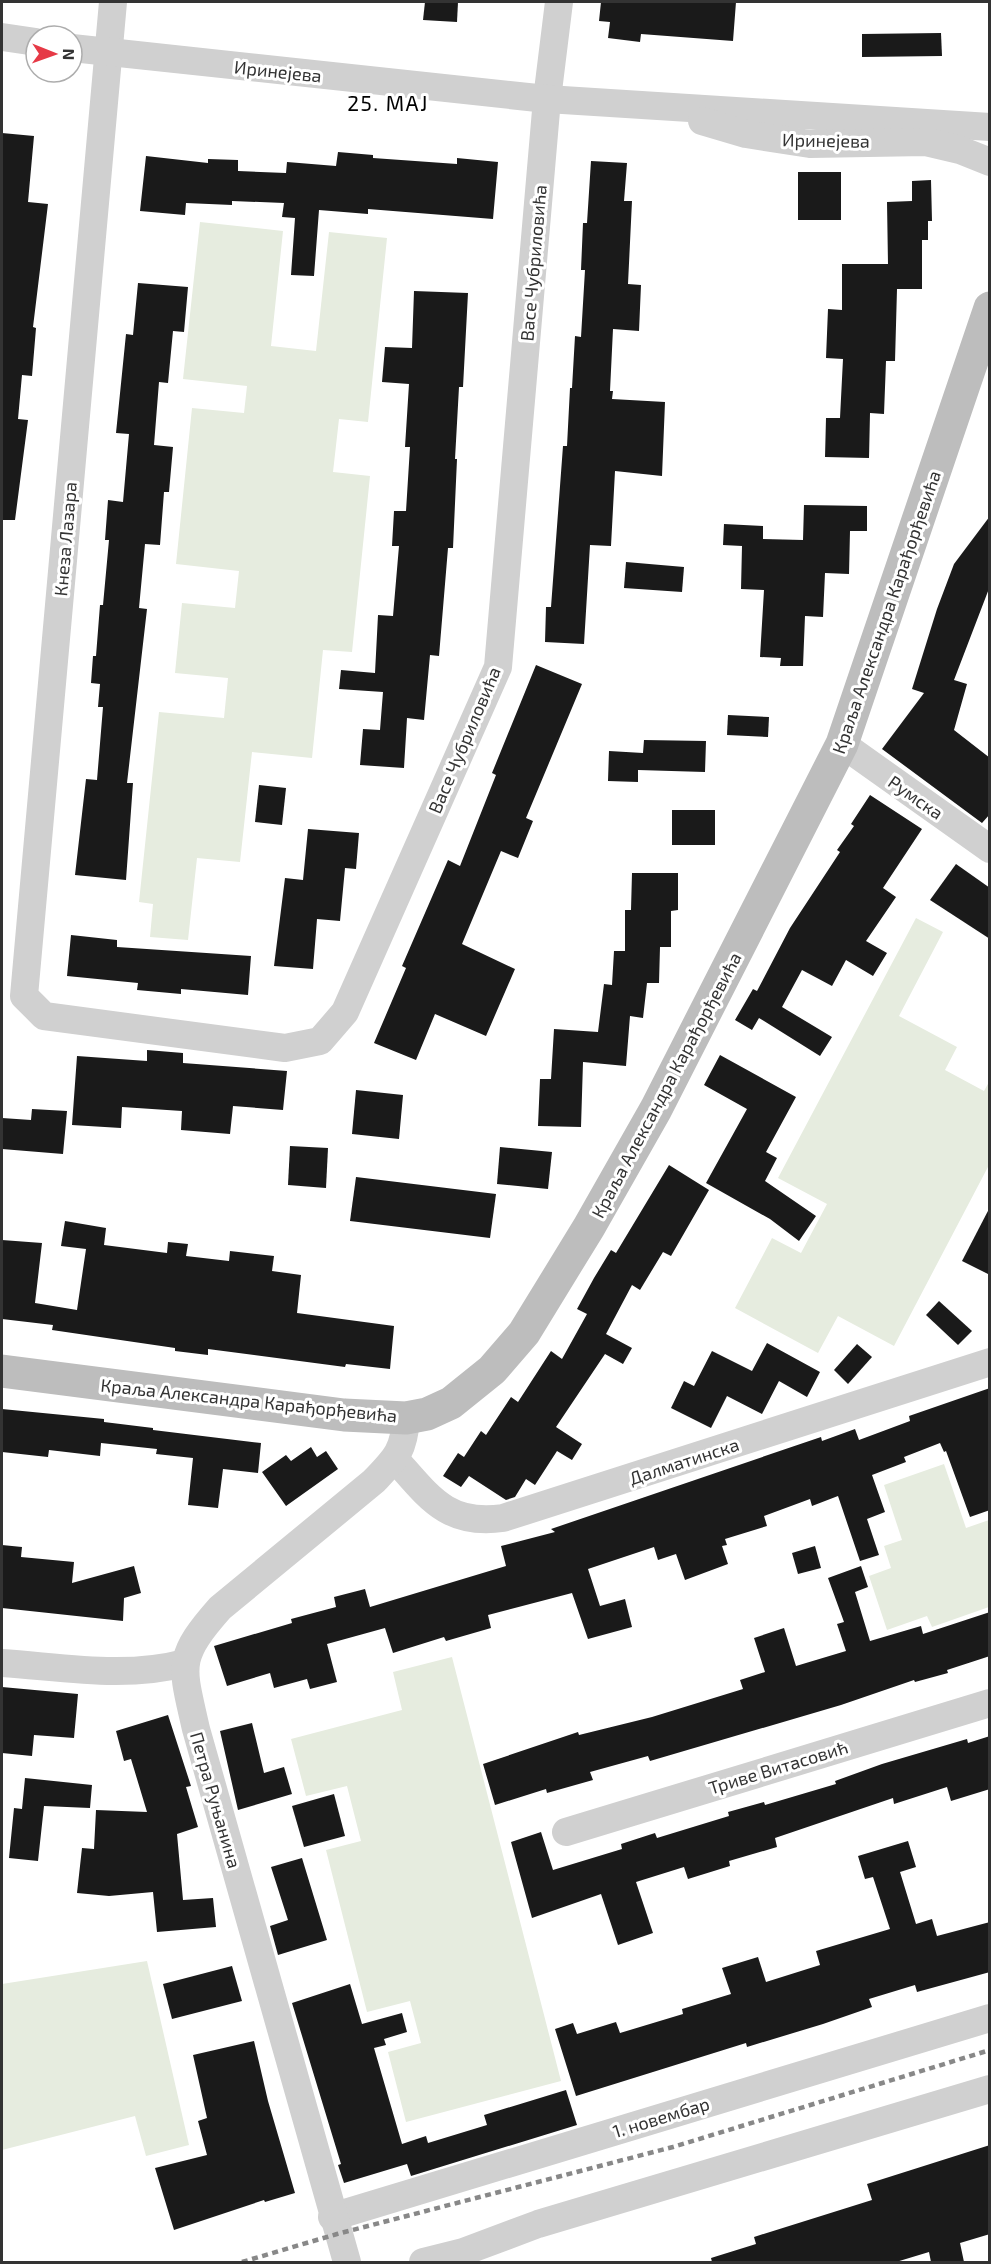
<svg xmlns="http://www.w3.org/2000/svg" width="991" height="2264" font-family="'Exo 2',sans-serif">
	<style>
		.green { fill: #e6ecdf }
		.building { fill: #1a1a1a }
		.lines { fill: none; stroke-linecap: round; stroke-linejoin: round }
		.street { stroke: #d0d0d0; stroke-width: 28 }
		.secondary { stroke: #bdbdbd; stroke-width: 33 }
		.rail { stroke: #888; stroke-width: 4.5; stroke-dasharray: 6 4.5; stroke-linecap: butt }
		.labels { text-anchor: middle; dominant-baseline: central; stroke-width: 6; stroke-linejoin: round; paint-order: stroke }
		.street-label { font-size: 18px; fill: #333; stroke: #fff }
		.quarter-label { font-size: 21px; letter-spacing: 1.5px; fill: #000; stroke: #fff }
	</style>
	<rect width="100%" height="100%" fill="#fff"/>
	<!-- green -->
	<g class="green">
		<path d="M200 222 283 231 271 346 316 351 329 232 387 238 368 422 339 419 333 472 370 476 352 652 323 650 312 758 252 752 240 862 197 858 188 940 150 937 153 904 139 902 159 712 224 718 228 678 175 673 182 603 235 608 239 571 176 564 192 408 244 413 247 386 183 379Z"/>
		<path d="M916 918 943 932 899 1016 957 1047 945 1070 984 1091 989 1082V1165L894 1346 838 1316 818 1353 735 1308 772 1238 801 1253 827 1204 778 1178Z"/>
		<path d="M944 1464 966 1528 989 1520V1607L932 1627 927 1616 887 1630 869 1576 891 1568 884 1546 902 1540 884 1485Z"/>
		<path d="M452 1657 561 2081 406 2122 388 2052 421 2043 410 2001 367 2012 326 1850 361 1841 347 1786 306 1796 291 1739 402 1710 393 1672Z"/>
		<path d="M147 1961 189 2145 146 2156 135 2116 2 2150V1984Z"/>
	</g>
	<!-- building -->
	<g class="building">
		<path d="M425 2H458L457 22 423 20Z"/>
		<path d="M601 2H736L733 41 641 34 640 42 608 38 610 22 599 21Z"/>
		<path d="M941 33 942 56 862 57V34Z"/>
		<path d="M2 133 34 136 28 202 48 204 33 327 36 328 32 376 22 375 18 419 28 420 15 520H2Z"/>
		<path d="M338 152 373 155V158L457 164V158L498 162 493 219 368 209V214L319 210 314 276 291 275 295 218 282 217 284 203 232 201V205L186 203 185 215 140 211 146 156 208 163V159L238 160V171L286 173 287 162 336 166Z"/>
		<path d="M591 161 627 163 624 201H632L628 284 641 285 639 331 613 329 610 391H613L612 399 665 402 662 476 615 471 611 546 590 545 584 644 545 642 546 607H551L563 446H567L570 388H572L575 336 581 337 585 270H581L583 223H587Z"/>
		<rect x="798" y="172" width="43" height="48"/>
		<path d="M931 180 932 221H928V240H922V289H897L895 361H886L884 414 870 413 869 458 825 457 826 418H840L843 359 826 358 828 309 842 310V264H888L887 202 912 201V181Z"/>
		<path d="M138 283 188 287 184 332 173 331 168 383 159 382 154 445 173 447 169 492H164L160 545 145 544 139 608 147 609 127 783H133L126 880 75 875 86 779 97 780 103 707H98L100 684 91 683 93 656H96L100 605H103L109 540H105L108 500 123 502 129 434 116 433 126 334 133 335Z"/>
		<path d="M414 291 468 293 463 387H459L455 459H457L453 548H448L439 656 430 655 424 720 407 718 404 768 360 765 363 729 380 730 383 692 339 689 341 670 375 673 378 615 393 616 399 546H392L394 511H406L410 447H405L409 384 382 382 385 347 412 348Z"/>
		<path d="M804 505 867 506V531H850L849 574 825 573 823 617 805 616 803 666H780L781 658 760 657 764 590 741 589 742 546 723 545 724 524 763 526V539L803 540Z"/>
		<path d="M990 516V586L954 680 967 684 954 730 990 758V814L982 823 882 749 924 693 912 689 937 609 954 564Z"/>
		<path d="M626 562 684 567 682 592 624 588Z"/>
		<path d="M536 665 582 684 526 818 533 821 518 858 501 851 462 944 515 969 486 1036 435 1014 416 1060 374 1043 406 968 402 966 448 860 460 866 496 775 492 773Z"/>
		<path d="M728 715 769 717 768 737 727 735Z"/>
		<path d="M644 740 706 741 705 772 638 770V782L608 781 609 751 643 753Z"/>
		<path d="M259 785 286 788 282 825 255 822Z"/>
		<path d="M870 795 922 829 883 888 896 897 866 941 887 953 873 976 846 960 832 986 802 970 782 1007 832 1037 820 1056 759 1018 752 1030 735 1020 753 989 757 991 790 928 840 852 837 850 854 826 851 824Z"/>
		<rect x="672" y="810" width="43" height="35"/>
		<path d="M308 829 359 833 356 869 345 868 340 921 317 919 313 969 274 966 285 878 303 880Z"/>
		<path d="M956 864 990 888V939L930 900Z"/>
		<path d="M632 873H678V910L671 911V947H660L659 983H647L643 1018 630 1016 626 1066 583 1062 581 1127 538 1126 540 1079H551L554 1029 598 1032 604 984 612 985 614 951H625V910H631Z"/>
		<path d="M71 935 117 940V947L251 956 248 995 181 989V994L137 990 138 983 67 976Z"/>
		<path d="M147 1050 183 1053V1063L287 1071 283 1110 233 1106 230 1134 181 1130 182 1111 122 1107 121 1128 72 1125 77 1056 147 1061Z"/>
		<path d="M720 1055 796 1097 766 1152 777 1158 765 1181 816 1216 799 1241 770 1219 706 1183 747 1109 704 1085Z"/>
		<path d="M356 1090 403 1095 399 1139 352 1134Z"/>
		<path d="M32 1109 67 1111 63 1154 2 1149V1118L31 1120Z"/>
		<path d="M290 1146 328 1148 326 1188 288 1185Z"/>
		<path d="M500 1147 552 1152 548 1189 497 1184Z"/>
		<path d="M669 1165 709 1190 671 1256 663 1252 640 1290 632 1285 606 1334 632 1348 623 1364 605 1354 556 1427 582 1444 572 1460 557 1451 535 1485 526 1479 515 1497 506 1500 469 1476 461 1487 443 1476 458 1453 464 1457 481 1431 486 1435 511 1397 518 1402 551 1351 562 1359 587 1314 577 1309 594 1278 611 1250 616 1253Z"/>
		<path d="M356 1177 496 1194 490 1238 350 1221Z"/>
		<path d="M990 1207V1275L962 1261Z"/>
		<path d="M65 1221 106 1228 104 1245 167 1253 168 1242 188 1244 186 1256 229 1261 230 1251 274 1256 272 1271 301 1275 297 1313 394 1326 390 1369 346 1364 345 1367 208 1349V1355L175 1351V1348L52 1330 53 1325 2 1319V1240L42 1243 35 1303 77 1310 86 1249 61 1246Z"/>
		<path d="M939 1301 972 1331 958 1345 926 1315Z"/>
		<path d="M767 1343 820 1372 807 1397 779 1381 762 1414 727 1396 711 1428 671 1408 684 1381 694 1386 712 1351 752 1371Z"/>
		<path d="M857 1344 872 1357 848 1384 834 1370Z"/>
		<path d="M990 1388V1510L970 1517 946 1451 944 1452 940 1443 904 1457 906 1462 872 1475 885 1512 867 1519 879 1555 860 1561 838 1496 812 1506 810 1499 764 1516 767 1526 725 1539 727 1545 722 1546 728 1564 685 1580 676 1554 658 1560 654 1547 588 1569 600 1606 625 1599 632 1627 588 1639 572 1593 488 1615 491 1628 446 1641 444 1637 393 1653 385 1628 327 1644 337 1682 310 1689 307 1679 274 1688 270 1673 227 1686 214 1646 292 1623 291 1619 336 1607 334 1597 365 1589 370 1607 506 1566 501 1546 555 1532 551 1529 821 1437 822 1441 855 1429 859 1440 910 1421 909 1416Z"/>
		<path d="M2 1409 104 1419V1422L153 1428V1430L261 1443 258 1473 223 1469 218 1508 188 1505 193 1458 156 1454 157 1449 101 1443 100 1456 49 1450 48 1457 2 1452Z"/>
		<path d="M311 1447 317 1457 326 1451 338 1469 286 1506 262 1472 286 1455 291 1461Z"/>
		<path d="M2 1545 22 1547 21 1557 74 1562 72 1583 134 1566 141 1593 124 1598 123 1621 2 1608Z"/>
		<path d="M815 1546 821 1568 798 1574 792 1553Z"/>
		<path d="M861 1566 868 1587 855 1592 870 1641 921 1626 923 1634 990 1612V1656L947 1670 948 1673 915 1682 914 1680 841 1705 650 1761 648 1756 590 1772 593 1780 547 1793 546 1789 495 1805 483 1764 578 1732 579 1735 652 1717 743 1689 740 1680 765 1672 754 1638 784 1628 796 1666 846 1651 837 1624 844 1622 828 1578Z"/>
		<path d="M2 1687 78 1694 74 1738 34 1735 32 1756 2 1753Z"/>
		<path d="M168 1715 191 1786 186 1787 198 1827 177 1834 183 1900 213 1898 216 1927 157 1932 153 1892 109 1896 77 1893 82 1848 94 1849 96 1810 147 1812 131 1759 124 1761 116 1731Z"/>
		<path d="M252 1723 264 1773 284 1767 292 1794 238 1810 220 1731Z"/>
		<path d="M990 1736V1789L951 1801 947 1787 894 1804 893 1798 775 1838 777 1847 729 1861 730 1866 688 1879 684 1867 636 1882 653 1933 618 1945 601 1894 532 1918 511 1842 541 1832 553 1870 622 1849 621 1844 655 1833 657 1838 729 1816 728 1812 764 1802 765 1805 836 1784 835 1781 882 1764 967 1739 968 1743Z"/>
		<path d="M25 1778 92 1785 90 1808 44 1806 38 1861 9 1858 14 1808 22 1809Z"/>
		<path d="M334 1794 345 1836 304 1847 292 1806Z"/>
		<path d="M908 1841 916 1867 900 1872 916 1924 932 1919 937 1936 990 1922V1972L917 1992 915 1985 869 1999 872 2007 823 2024 747 2047 746 2043 576 2096 555 2029 573 2023 577 2034 616 2022 620 2033 683 2014 682 2009 731 1994 722 1968 758 1957 766 1982 820 1965 816 1951 890 1929 873 1877 865 1879 858 1856Z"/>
		<path d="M302 1858 327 1940 278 1955 270 1926 288 1920 271 1867Z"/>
		<path d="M232 1966 242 2001 172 2019 163 1984Z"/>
		<path d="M350 1984 362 2024 402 2013 407 2032 384 2039 386 2045 374 2048 402 2144 426 2136 428 2143 487 2125 484 2115 566 2090 577 2125 411 2176 407 2164 344 2183 338 2165 341 2164 292 2003Z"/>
		<path d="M254 2041 268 2101 295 2193 265 2202 264 2200 174 2230 155 2168 207 2155 198 2121 207 2118 193 2055Z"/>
		<path d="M990 2145V2234L960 2243 964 2262H931L929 2252 896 2262H712L711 2258 756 2244 754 2237 872 2200 867 2184Z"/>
	</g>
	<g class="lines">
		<!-- street -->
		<g class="street">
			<path d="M113 2 24 996 44 1016 285 1048 320 1041 345 1012 498 667 547 99 559 2"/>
			<path d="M2 37 36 42"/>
			<path d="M72 48 547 99 990 127"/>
			<path d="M702 121 746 134 810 144 926 142 960 150 990 162"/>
			<path d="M842 744 990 849"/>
			<path d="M395 1459C429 1497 447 1526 503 1518L990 1362"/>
			<path d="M2 1663C62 1667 125 1679 185 1663"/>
			<path d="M566 1832 990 1703"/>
			<path d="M332 2217 990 2018"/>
			<path d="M347 2262 196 1729C182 1666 175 1659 220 1608L374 1481C396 1458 404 1451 406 1418"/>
			<path d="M423 2262 463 2252 538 2224 990 2089"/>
		</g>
		<!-- secondary -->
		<path class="secondary" d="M2 1371 344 1415 406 1418 427 1414 451 1403 492 1370 524 1333 589 1227 656 1109 842 744 990 308"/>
		<!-- rail -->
		<path class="rail" d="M242 2262 337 2234 673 2147 990 2050"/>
	</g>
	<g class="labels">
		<!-- street labels -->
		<g class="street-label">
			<text transform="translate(278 71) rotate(6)">Иринејева</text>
			<text transform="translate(826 140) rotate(1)">Иринејева</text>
			<text transform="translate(533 263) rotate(-85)">Васе Чубриловића</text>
			<text transform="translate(65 539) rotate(-85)">Кнеза Лазара</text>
			<text transform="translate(886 612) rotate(-71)">Краља Александра Карађорђевића</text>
			<text transform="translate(464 740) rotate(-67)">Васе Чубриловића</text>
			<text transform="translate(916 797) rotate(35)">Румска</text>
			<text transform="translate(666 1085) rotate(-62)">Краља Александра Карађорђевића</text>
			<text transform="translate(249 1400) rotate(6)">Краља Александра Карађорђевића</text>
			<text transform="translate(684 1461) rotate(-18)">Далматинска</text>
			<text transform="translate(778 1767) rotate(-17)">Триве Витасовић</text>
			<text transform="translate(216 1800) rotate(74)">Петра Руњанина</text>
			<text transform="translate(661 2117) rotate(-17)">1. новембар</text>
		</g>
		<!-- quarter labels -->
		<g class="quarter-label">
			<text x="388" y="102">25. МАЈ</text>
		</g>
	</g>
	<!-- border -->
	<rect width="991" height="2264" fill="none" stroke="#333333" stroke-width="6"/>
	<!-- north arrow -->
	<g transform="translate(54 54) rotate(91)"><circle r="28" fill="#ffffff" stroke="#adadad" stroke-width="1.5"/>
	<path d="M0-4.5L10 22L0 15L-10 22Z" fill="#e63946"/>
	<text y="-9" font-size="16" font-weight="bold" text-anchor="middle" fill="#333333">N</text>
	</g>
</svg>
